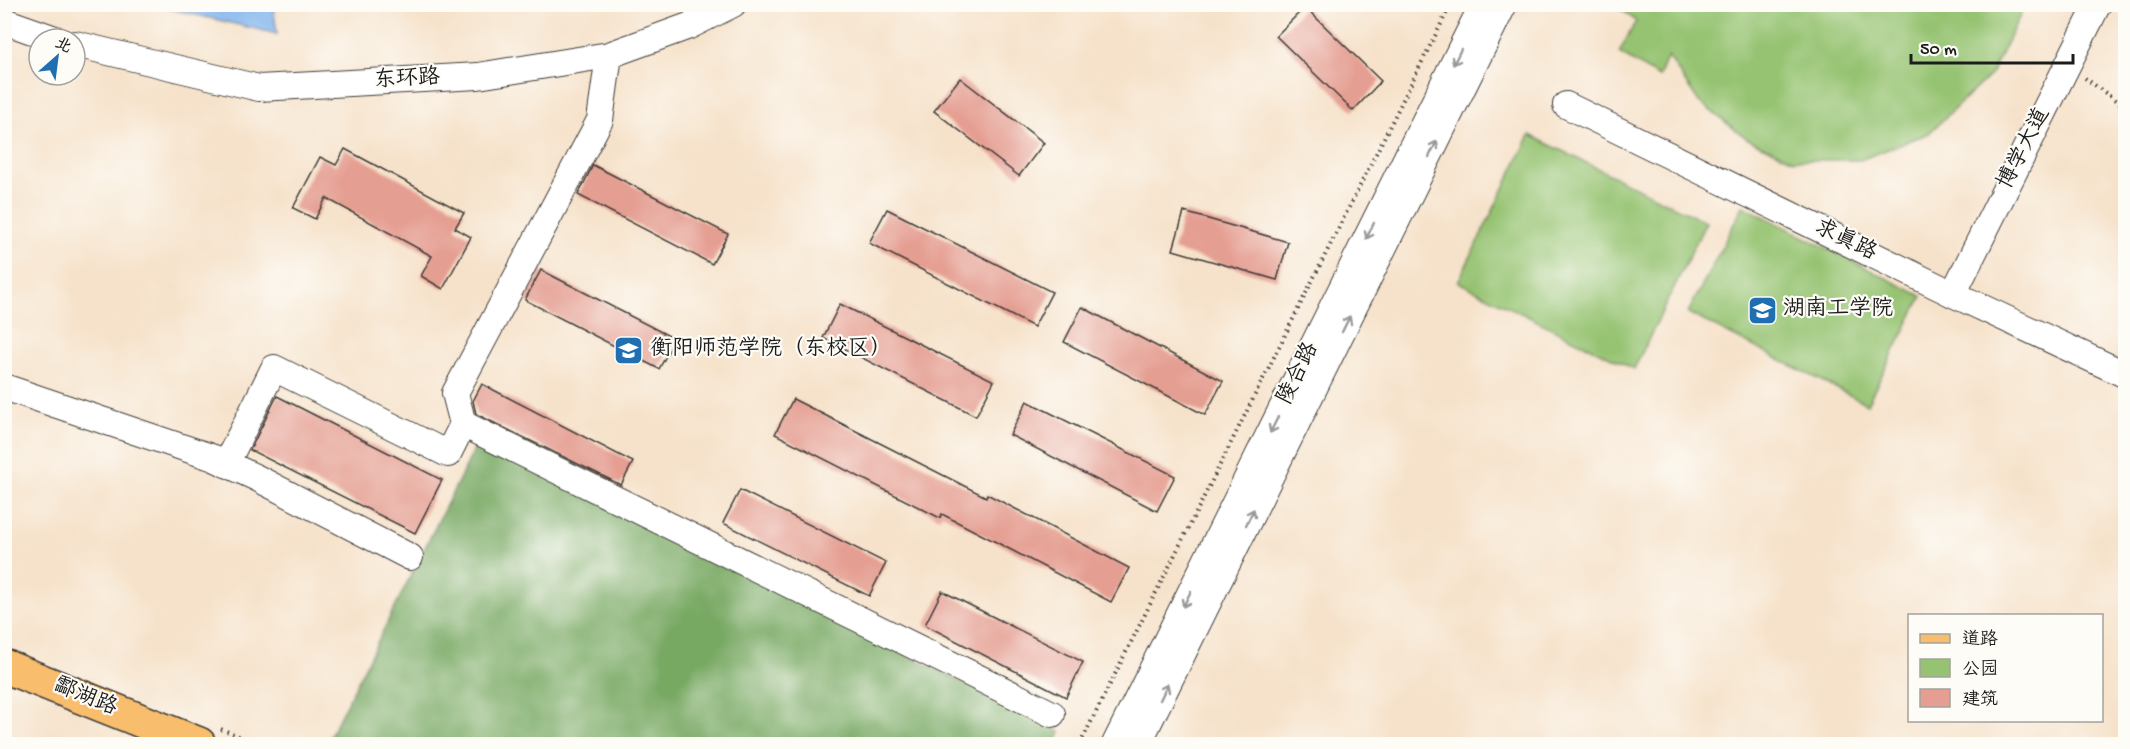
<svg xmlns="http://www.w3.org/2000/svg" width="2130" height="749" font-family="'Gochi Hand','LXGW WenKai TC',sans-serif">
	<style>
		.green { fill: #95c371; stroke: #587046; stroke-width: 1.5 }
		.forest { fill: #78a963; stroke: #4a6240; stroke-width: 1.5 }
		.water { fill: #7eb2ec; stroke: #4d6784; stroke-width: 1.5 }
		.building { fill: #e59e92 }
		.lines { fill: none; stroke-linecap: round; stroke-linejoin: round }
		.minor-casing { stroke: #3d3a36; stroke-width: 28 }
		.major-casing { stroke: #3d3a36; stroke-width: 36 }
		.path { stroke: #3d3a36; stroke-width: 4; stroke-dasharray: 1.5 4.5; stroke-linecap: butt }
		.minor { stroke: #fff; stroke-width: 26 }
		.major { stroke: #f9be6d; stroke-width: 33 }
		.oneway { stroke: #999 }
		.labels { text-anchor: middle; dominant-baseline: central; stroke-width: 4.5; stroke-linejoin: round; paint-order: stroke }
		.street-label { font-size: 22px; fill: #1c1c1c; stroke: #fdfcf7 }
		.poi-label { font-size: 22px; fill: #1c1c1c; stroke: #fdfcf7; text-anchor: start }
	</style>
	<rect width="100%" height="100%" fill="#fdfcf7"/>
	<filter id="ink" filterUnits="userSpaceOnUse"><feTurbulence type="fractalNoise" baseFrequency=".0167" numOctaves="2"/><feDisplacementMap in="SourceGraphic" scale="12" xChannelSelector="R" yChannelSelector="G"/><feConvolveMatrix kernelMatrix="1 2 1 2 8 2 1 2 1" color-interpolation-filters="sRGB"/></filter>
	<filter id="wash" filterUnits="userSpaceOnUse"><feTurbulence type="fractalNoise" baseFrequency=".008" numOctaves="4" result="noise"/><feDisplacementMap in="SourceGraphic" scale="24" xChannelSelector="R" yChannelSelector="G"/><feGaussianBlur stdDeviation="1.35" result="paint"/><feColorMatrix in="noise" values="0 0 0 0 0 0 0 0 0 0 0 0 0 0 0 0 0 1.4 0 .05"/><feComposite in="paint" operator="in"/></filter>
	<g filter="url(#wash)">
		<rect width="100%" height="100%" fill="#f6e2ca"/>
		<!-- green -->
		<g class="green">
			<path d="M1622 5V4L2025 5 1991 74 1929 133 1860 160H1794L1748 139 1699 102 1668 56 1659 77 1619 53 1636 21 1620 9Z"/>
			<path d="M1530 135 1706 222 1634 369 1458 282Z"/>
			<path d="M1743 206 1922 296 1867 404 1688 313Z"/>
		</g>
		<!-- forest -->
		<path class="forest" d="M479 440 1061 732 1055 744H326Z"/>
		<!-- water -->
		<path class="water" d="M154 5H273L277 34Z"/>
		<g id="blocks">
			<!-- building -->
			<g class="building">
				<path d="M1305 7 1381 81 1353 111 1276 36Z"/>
				<path d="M960 78 1044 143 1019 176 934 111Z"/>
				<path d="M345 149 464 213 455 228 471 237 443 289 421 276 432 256 326 198 315 219 293 208 320 157 336 165Z"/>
				<path d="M593 165 728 234 712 264 578 195Z"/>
				<path d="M887 209 1052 292 1034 327 869 243Z"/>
				<path d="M1184 212 1288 242 1277 280 1173 250Z"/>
				<path d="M541 270 675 339 659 369 525 300Z"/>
				<path d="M840 304 994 381 976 416 823 338Z"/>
				<path d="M1082 307 1223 381 1205 415 1064 342Z"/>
				<path d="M482 384 633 462 621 485 476 414 473 401Z"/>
				<path d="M277 396 442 480 415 533 250 450Z"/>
				<path d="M793 399 986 497 987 494 1129 568 1111 602 942 514 940 518 775 434Z"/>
				<path d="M1027 401 1175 476 1157 511 1010 435Z"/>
				<path d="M740 490 886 563 869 596 723 523Z"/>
				<path d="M942 591 1083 662 1066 697 925 625Z"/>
			</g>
		</g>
	</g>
	<g filter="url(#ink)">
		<use href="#blocks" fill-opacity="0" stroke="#3d3a36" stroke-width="1.5"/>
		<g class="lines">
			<defs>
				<g id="minor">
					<path d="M4 21 55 39"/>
					<path d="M75 44 259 88 478 76 609 55 689 26 733 4"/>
					<path d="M1566 105 1953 294 2126 375"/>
					<path d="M1953 294 2098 4"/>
					<path d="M4 387 214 458 257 478 410 557"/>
					<path d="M463 424 455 393 600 120 609 55"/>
					<path d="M226 464 274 368 448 454 463 424 1052 714"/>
					<path d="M1115 744 1483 4"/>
					<path d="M1138 744 1504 4"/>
				</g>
				<path id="major" d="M4 666 199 744"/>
			</defs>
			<!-- minor casing -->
			<use href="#minor" class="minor-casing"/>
			<!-- major casing -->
			<use href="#major" class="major-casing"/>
			<!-- path -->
			<g class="path">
				<path d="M2085 78 2126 108"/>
				<path d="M221 729 259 744"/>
				<path d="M1080 744 1451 4"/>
			</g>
			<!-- minor -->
			<use href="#minor" class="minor"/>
			<!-- major -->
			<use href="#major" class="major"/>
		</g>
		<!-- one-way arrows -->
		<defs><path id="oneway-shaft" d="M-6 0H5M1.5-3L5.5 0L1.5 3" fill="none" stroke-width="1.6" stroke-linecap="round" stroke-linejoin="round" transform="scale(1.5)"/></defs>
		<g class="oneway">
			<use href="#oneway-shaft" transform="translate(1457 57) rotate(116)"/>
			<use href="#oneway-shaft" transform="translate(1433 149) rotate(-64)"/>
			<use href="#oneway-shaft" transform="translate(1370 231) rotate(116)"/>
			<use href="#oneway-shaft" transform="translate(1346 324) rotate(-64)"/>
			<use href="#oneway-shaft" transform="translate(1274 425) rotate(116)"/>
			<use href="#oneway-shaft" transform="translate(1250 517) rotate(-64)"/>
			<use href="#oneway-shaft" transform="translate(1187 599) rotate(116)"/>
			<use href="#oneway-shaft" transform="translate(1164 692) rotate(-64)"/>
		</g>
	</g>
	<!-- icons -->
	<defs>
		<symbol id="university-square" viewBox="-11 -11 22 22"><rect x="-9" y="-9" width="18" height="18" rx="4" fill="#1f6fb2" stroke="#fdfcf7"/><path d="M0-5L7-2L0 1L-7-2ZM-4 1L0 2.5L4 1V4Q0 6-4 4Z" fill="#fff"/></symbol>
	</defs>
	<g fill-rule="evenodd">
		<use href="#university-square" x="1746" y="294" width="33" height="33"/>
		<use href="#university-square" x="612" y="334" width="33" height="33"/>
	</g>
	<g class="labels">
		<!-- street labels -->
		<g class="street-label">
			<text transform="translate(407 80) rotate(-3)">东环路</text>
			<text transform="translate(2025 149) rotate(-63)">博学大道</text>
			<text transform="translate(1845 241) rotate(26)">求真路</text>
			<text transform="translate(1299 374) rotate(-64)">陵合路</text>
			<text transform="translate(85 698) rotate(22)">酃湖路</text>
		</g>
		<!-- poi labels -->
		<g class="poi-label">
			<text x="1783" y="310">湖南工学院</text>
			<text x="650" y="350">衡阳师范学院（东校区）</text>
		</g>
	</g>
	<!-- margin -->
	<rect width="2130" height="749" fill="none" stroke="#fdfcf7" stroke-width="24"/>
	<!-- legend -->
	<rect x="1908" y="614" width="195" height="108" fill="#fdfcf7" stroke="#a3a29f" stroke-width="1.5"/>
	<rect x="1920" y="634" width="30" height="9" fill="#f9be6d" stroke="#a3a29f" stroke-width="1.5"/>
	<text x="1962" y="644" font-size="18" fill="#1c1c1c">道路</text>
	<rect x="1920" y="659" width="30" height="18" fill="#95c371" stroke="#a3a29f" stroke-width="1.5"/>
	<text x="1962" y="674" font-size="18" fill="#1c1c1c">公园</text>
	<rect x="1920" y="689" width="30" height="18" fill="#e59e92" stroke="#a3a29f" stroke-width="1.5"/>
	<text x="1962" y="704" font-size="18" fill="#1c1c1c">建筑</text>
	<!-- north arrow -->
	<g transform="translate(57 57) rotate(28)"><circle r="28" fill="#fdfcf7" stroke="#a3a29f" stroke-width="1.5"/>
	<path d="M0-4.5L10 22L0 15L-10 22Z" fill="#1f6fb2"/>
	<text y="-9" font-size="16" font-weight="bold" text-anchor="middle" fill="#1c1c1c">北</text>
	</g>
	<!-- scale -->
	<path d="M1911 54v9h162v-9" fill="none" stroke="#1c1c1c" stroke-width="3"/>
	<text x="1920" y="54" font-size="18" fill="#1c1c1c" stroke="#fdfcf7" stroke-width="4.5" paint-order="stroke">50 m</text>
</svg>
